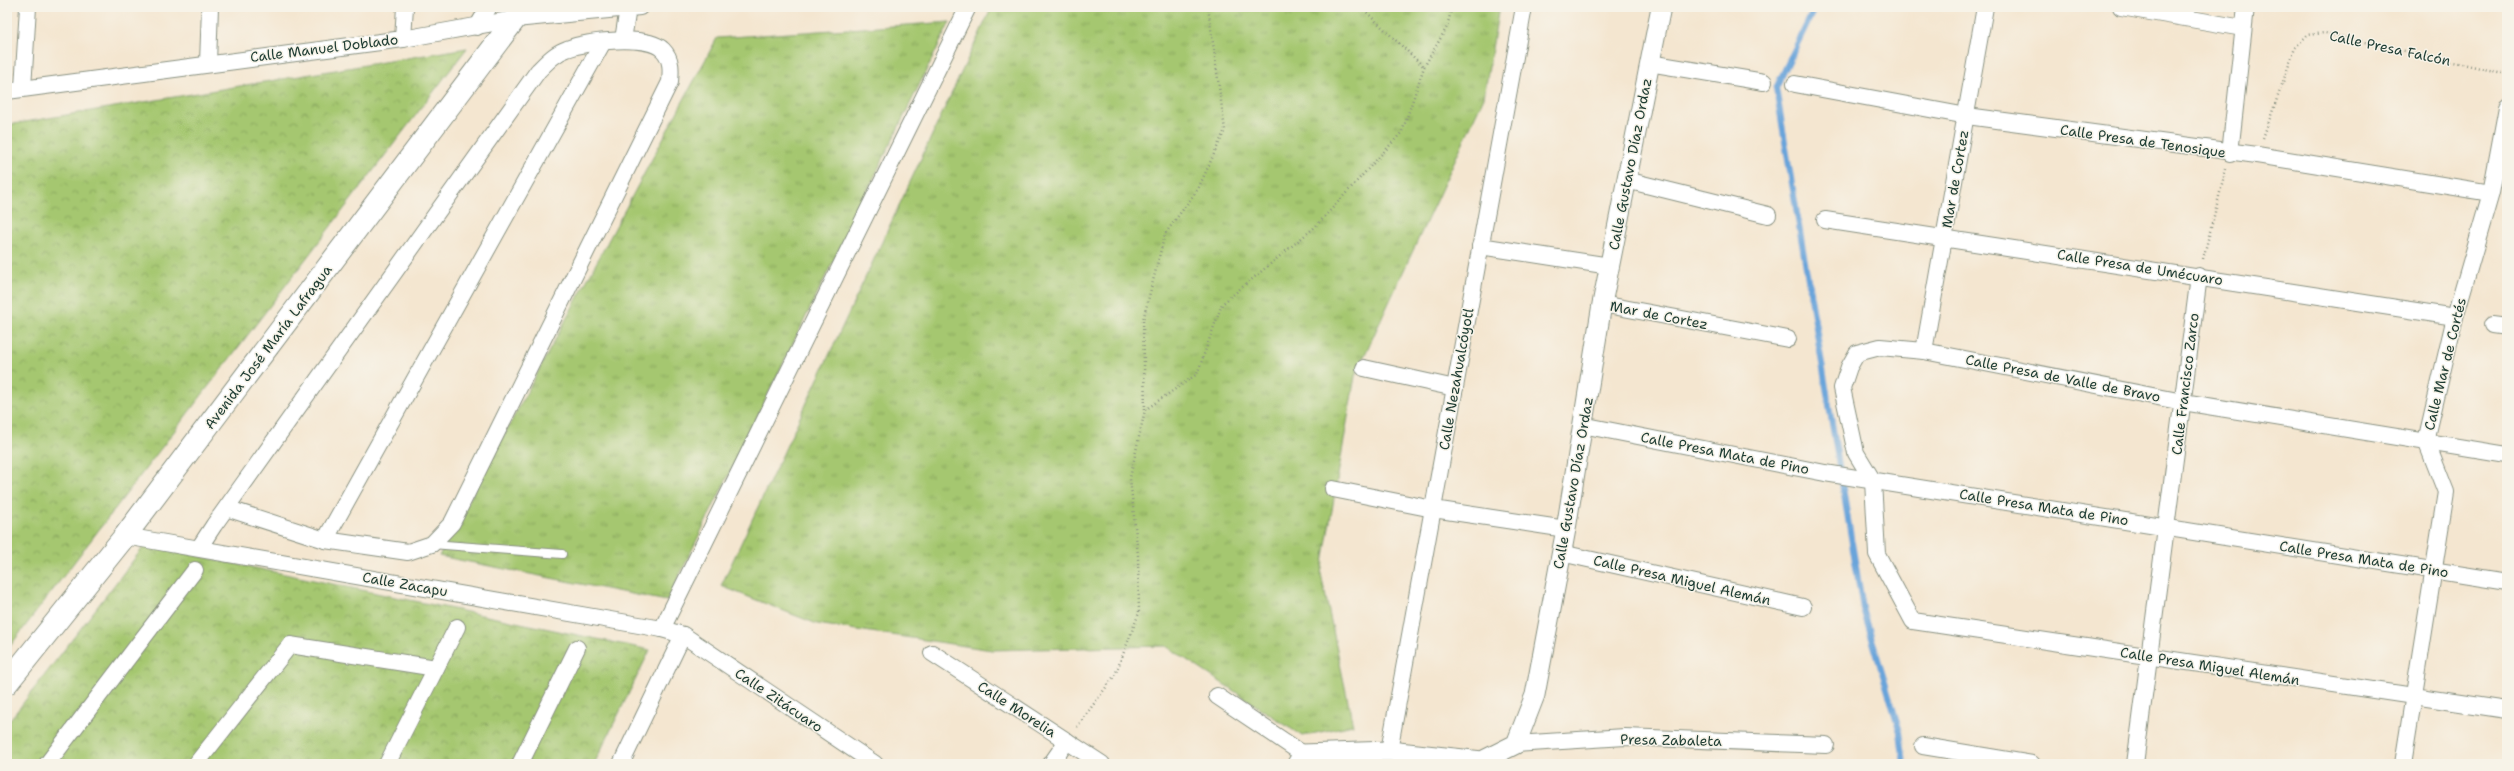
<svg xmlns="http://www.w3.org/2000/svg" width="2514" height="771" font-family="'Shantell Sans',sans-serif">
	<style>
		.grass { fill: url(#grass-tufts); stroke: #628252 }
		.park { fill: url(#park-crowns); stroke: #628252 }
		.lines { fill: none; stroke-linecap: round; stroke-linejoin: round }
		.stream { stroke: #69a4da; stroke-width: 6 }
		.service-casing { stroke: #8a9282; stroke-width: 10 }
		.minor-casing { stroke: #8a9282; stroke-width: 18 }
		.tertiary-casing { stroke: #8a9282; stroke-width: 21 }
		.secondary-casing { stroke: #8a9282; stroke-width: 24 }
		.path { stroke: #8a9282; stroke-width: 2.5; stroke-dasharray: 1 3; stroke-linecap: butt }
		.service { stroke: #fff; stroke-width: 8 }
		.minor { stroke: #fff; stroke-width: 16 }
		.tertiary { stroke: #fff; stroke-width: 19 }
		.secondary { stroke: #fff; stroke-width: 22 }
		.labels { text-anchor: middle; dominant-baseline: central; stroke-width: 3; stroke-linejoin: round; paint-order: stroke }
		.street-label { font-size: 14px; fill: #1f3d34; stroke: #f7f3e8 }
	</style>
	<defs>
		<pattern id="grass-tufts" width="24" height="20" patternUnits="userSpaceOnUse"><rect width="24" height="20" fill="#a5c770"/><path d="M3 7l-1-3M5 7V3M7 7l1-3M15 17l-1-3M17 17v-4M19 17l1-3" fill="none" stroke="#86a35d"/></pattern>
		<pattern id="park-crowns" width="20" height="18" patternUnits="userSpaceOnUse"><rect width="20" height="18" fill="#a5c770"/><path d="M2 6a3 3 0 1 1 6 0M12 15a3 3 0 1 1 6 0" fill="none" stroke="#86a35d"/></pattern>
	</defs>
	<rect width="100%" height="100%" fill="#f7f3e8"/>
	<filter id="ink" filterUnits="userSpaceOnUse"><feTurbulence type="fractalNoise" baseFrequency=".025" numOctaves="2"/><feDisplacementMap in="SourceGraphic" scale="8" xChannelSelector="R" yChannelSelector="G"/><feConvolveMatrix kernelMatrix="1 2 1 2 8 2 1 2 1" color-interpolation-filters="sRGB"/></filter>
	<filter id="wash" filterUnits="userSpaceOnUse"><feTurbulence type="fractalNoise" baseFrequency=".012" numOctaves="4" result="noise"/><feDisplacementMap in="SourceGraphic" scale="16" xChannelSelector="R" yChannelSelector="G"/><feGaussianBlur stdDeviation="0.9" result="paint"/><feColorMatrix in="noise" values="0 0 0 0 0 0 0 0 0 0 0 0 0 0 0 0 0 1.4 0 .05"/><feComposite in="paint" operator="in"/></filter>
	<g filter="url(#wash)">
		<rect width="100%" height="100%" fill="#f4e6d0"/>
		<!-- grass -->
		<g class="grass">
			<path d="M992 7H1499L1484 97 1355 376 1321 574 1353 725 1302 736 1166 646 992 650 817 624 721 586Z"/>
			<path d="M950 22 667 601 439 556 717 38Z"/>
		</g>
		<!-- park -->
		<g class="park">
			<path d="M467 48 7 650V125Z"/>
			<path d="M145 545 650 650 594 764H7V724Z"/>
		</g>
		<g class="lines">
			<!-- stream -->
			<path class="stream" d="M1815 7 1776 88 1863 609 1900 732 1904 764"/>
		</g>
	</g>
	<g filter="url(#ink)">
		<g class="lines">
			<defs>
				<path id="service" d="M432 544 562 554"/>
				<g id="minor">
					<path d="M2121 7 2243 28"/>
					<path d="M477 27 489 7"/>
					<path d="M403 39 405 7"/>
					<path d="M623 40 628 8"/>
					<path d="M208 63 210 7"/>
					<path d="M1649 63 1764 82"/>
					<path d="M1795 84 1967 116 2257 155 2491 193"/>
					<path d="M23 88 28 7"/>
					<path d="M7 91 403 39 515 19 640 7"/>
					<path d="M2230 153 2246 7"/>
					<path d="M1626 180 1768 215"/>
					<path d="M1825 220 2455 317"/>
					<path d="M1480 246 1610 266"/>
					<path d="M1602 304 1788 339"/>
					<path d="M2492 325 2507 327"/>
					<path d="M1924 351 1985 7"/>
					<path d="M1364 368 1455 388"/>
					<path d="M1582 425 1825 473 2507 582"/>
					<path d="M2507 455 2183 402 1924 351 1880 347 1857 353 1849 367 1842 388 1856 453 1873 481 1877 554 1913 621 2507 710"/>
					<path d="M1333 489 1433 509 1566 529"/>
					<path d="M125 536 662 629 683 635 875 764"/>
					<path d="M325 540 603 42"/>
					<path d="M199 548 214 525 538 71C547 62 555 53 567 49 587 41 647 34 663 50 672 59 671 71 670 82L452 523 432 544 408 552 325 540 226 508"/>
					<path d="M1561 553 1803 607"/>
					<path d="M662 629 968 7"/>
					<path d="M932 653 1102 764"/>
					<path d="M1217 696 1303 754"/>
					<path d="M1516 744 1625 737 1826 745"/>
					<path d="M1923 746 2032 764"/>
					<path d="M1389 751 1524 7"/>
					<path d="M47 764 195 570"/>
					<path d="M196 764 290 645 436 668"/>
					<path d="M387 764 457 627"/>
					<path d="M520 764 577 648"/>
					<path d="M621 764 683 635"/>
					<path d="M1051 764 1067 741"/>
					<path d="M2135 764 2199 276"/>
					<path d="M2403 764 2446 492 2426 441 2455 317 2491 193 2507 107"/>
				</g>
				<path id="tertiary" d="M1297 764 1303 754 1389 751 1482 761 1516 744 1535 695 1566 529 1602 304 1661 7"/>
				<path id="secondary" d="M7 683 125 536 524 7"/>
			</defs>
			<!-- service casing -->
			<use href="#service" class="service-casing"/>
			<!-- minor casing -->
			<use href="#minor" class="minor-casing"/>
			<!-- tertiary casing -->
			<use href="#tertiary" class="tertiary-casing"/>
			<!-- secondary casing -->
			<use href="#secondary" class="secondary-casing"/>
			<!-- path -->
			<g class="path">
				<path d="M1361 7 1424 67"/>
				<path d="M2263 138 2295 48 2307 35 2325 33 2507 74"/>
				<path d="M2203 259 2226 169"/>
				<path d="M1145 410 1197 374 1222 304 1315 227 1402 132 1424 67 1447 27 1452 7"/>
				<path d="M1077 727 1115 675 1139 613 1138 555 1130 478 1145 410 1143 320 1165 234 1198 189 1225 130 1208 7"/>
			</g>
			<!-- service -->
			<use href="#service" class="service"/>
			<!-- minor -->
			<use href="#minor" class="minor"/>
			<!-- tertiary -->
			<use href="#tertiary" class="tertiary"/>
			<!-- secondary -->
			<use href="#secondary" class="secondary"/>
		</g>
	</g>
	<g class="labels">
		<!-- street labels -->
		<g class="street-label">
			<text transform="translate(324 48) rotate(-7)">Calle Manuel Doblado</text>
			<text transform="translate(2390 48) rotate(12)">Calle Presa Falcón</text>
			<text transform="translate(2143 141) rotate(8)">Calle Presa de Tenosique</text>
			<text transform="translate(1630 164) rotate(-79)">Calle Gustavo Díaz Ordaz</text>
			<text transform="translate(1955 179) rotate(-80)">Mar de Cortez</text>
			<text transform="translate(2140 267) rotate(9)">Calle Presa de Umécuaro</text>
			<text transform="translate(1659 315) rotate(11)">Mar de Cortez</text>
			<text transform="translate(268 347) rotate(-53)">Avenida José María Lafragua</text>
			<text transform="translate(2445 364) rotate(-76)">Calle Mar de Cortés</text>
			<text transform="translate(2063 378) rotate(11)">Calle Presa de Valle de Bravo</text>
			<text transform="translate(1456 379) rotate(-80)">Calle Nezahualcóyotl</text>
			<text transform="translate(2185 384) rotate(-83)">Calle Francisco Zarco</text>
			<text transform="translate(1725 453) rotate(11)">Calle Presa Mata de Pino</text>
			<text transform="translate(1573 483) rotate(-80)">Calle Gustavo Díaz Ordaz</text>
			<text transform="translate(2044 507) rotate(9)">Calle Presa Mata de Pino</text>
			<text transform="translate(2364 559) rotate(9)">Calle Presa Mata de Pino</text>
			<text transform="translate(1682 580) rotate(13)">Calle Presa Miguel Alemán</text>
			<text transform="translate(405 584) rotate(10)">Calle Zacapu</text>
			<text transform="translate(2210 666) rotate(9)">Calle Presa Miguel Alemán</text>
			<text transform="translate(779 700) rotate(34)">Calle Zitácuaro</text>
			<text transform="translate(1017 709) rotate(33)">Calle Morelia</text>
			<text transform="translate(1671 740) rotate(1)">Presa Zabaleta</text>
		</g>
	</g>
	<!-- margin -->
	<rect width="2514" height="771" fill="none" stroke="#f7f3e8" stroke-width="24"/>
</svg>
